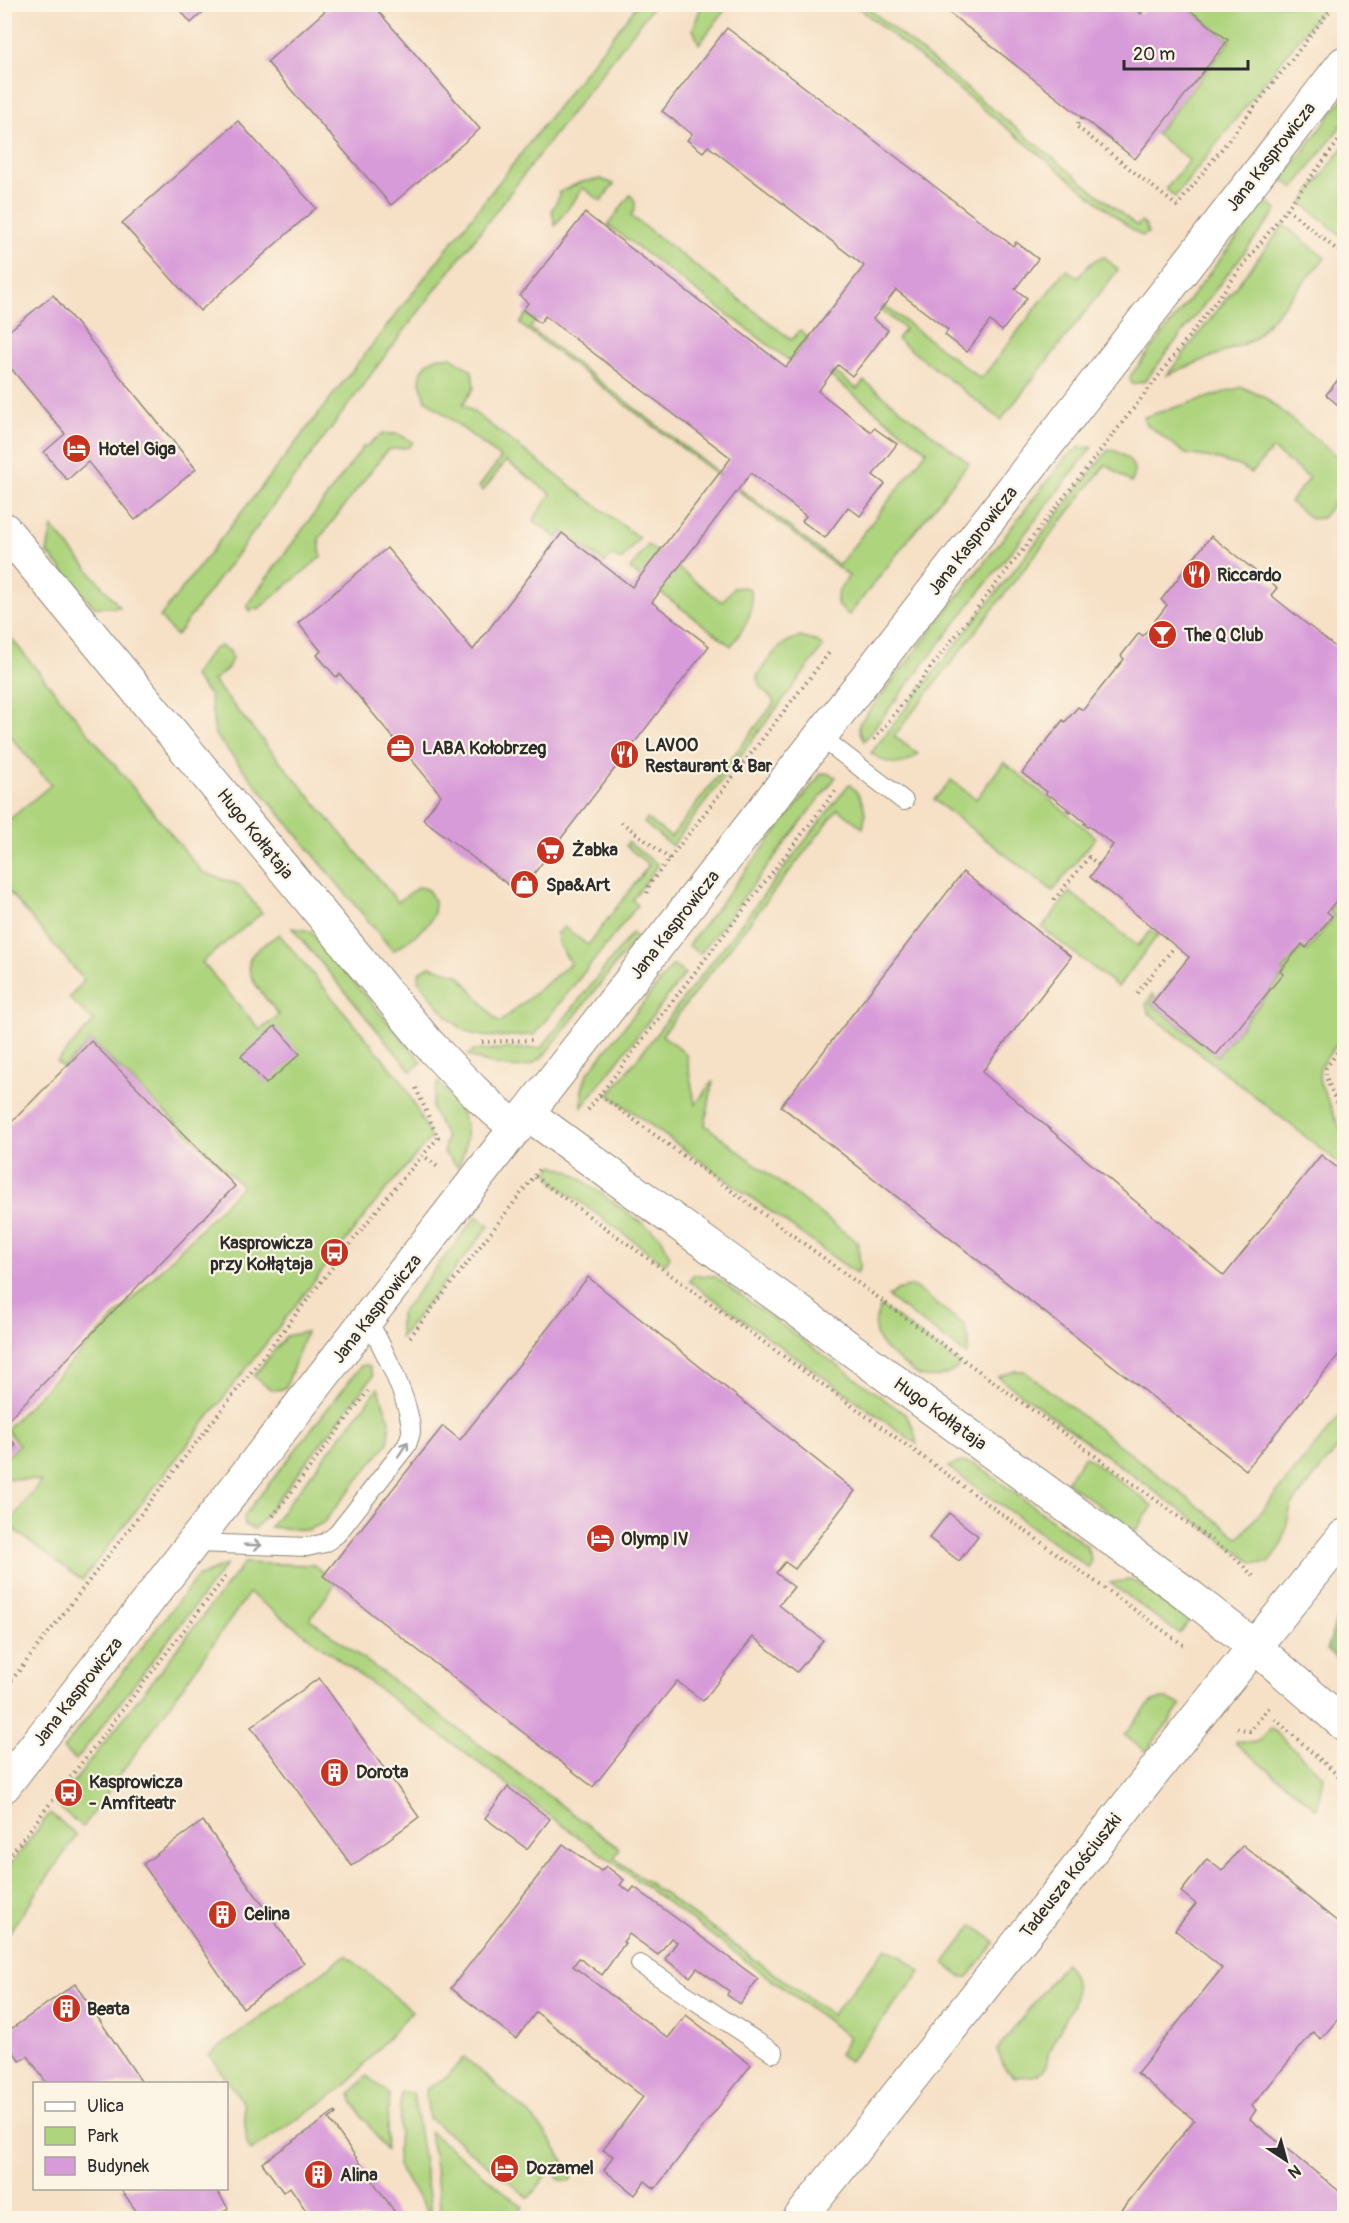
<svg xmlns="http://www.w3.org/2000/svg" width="1349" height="2223" font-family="Pangolin,sans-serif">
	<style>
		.green { fill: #aed47e; stroke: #6c8054; stroke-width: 1.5 }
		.forest { fill: #8ab66d; stroke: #5a704c; stroke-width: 1.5 }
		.building { fill: #d89bd9 }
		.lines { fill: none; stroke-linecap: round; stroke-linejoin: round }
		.service-casing { stroke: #908678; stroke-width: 20 }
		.minor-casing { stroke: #908678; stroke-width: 35 }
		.tertiary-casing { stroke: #908678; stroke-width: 35 }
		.path { stroke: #908678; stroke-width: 4; stroke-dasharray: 1.5 4.5; stroke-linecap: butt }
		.service { stroke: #fff; stroke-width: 18 }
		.minor { stroke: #fff; stroke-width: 33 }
		.tertiary { stroke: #fff; stroke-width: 33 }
		.oneway { stroke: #a0a0a0 }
		.labels { text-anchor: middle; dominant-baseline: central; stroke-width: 4.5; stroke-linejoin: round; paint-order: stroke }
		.street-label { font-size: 18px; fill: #2b2b2b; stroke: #fcf5e5 }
		.poi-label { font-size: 18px; font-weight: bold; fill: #2b2b2b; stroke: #fcf5e5; text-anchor: start }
	</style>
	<rect width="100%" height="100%" fill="#fcf5e5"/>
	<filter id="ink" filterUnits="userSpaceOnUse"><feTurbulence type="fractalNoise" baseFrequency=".0167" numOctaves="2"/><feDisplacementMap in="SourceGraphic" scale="12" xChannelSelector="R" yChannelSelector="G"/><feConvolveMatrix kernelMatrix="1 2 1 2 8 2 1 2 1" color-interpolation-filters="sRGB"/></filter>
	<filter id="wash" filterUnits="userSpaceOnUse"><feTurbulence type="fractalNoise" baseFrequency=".008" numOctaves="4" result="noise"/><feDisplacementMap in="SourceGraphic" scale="24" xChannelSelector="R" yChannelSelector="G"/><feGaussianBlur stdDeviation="1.35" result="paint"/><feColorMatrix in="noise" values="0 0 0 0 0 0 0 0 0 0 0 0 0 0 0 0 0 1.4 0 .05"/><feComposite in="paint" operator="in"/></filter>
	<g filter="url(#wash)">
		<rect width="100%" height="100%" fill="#f6e0c6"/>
		<!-- green -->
		<g class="green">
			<path d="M702 4 729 5 699 44 693 29Z"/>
			<path d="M637 5H654L384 357 176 636 160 617Z"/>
			<path d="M855 5H864L1137 226 1141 221 1146 226 1148 233 1142 236 1134 231Z"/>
			<path d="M1184 5H1325L1175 197 1166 189 1189 160 1156 134 1230 41Z"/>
			<path d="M1344 97V122L1294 188 1282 179Z"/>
			<path d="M1344 146V233L1342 236 1302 203Z"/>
			<path d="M601 179 614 184 601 201 583 188 555 226 552 210 560 195 558 193 581 182Z"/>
			<path d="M630 195C638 201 635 210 631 216L792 340 800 330 808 337 790 361 608 225Z"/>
			<path d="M1266 200 1277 210 1145 381 1132 384 1130 379 1131 375Z"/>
			<path d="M1284 225 1325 258 1253 340 1167 375Z"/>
			<path d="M1105 257 1118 270 1001 420 897 339 905 329 881 310 885 306 981 379 1066 269 1078 278C1086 269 1092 258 1105 257Z"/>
			<path d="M526 314 536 321 530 328 839 565 927 451 830 376 834 371 857 389 864 381 969 463 849 615 838 606C834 592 842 586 849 576L520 324Z"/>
			<path d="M439 357H451L472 371 474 388 463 404 639 538 621 561 612 555 605 563 562 531 557 538 533 520 551 494 506 461 483 491 479 487 501 458 426 400 420 382 421 372 428 362Z"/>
			<path d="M1242 387 1264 397 1344 462V496L1341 494 1322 518 1311 519 1290 502 1309 478 1272 449 1252 473 1239 466 1212 458 1186 454 1146 424 1144 417Z"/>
			<path d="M384 434H398L413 442 409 447 387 450 319 539 321 557 257 610 254 608 250 611 247 605 364 446 366 447 376 438Z"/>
			<path d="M1092 447 864 741 859 730V724L1066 457 1079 448Z"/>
			<path d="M1109 449C1124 453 1142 466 1131 483L1106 464 894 736 918 754C902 769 887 765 871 753Z"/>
			<path d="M52 527 120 607H94L47 552Z"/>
			<path d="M648 545 722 602 733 588 743 587 750 589C756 613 744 628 731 646L630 569Z"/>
			<path d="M6 632 202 872 239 885 262 913 202 962 260 1030 279 1015C269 1001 238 972 253 954 259 947 271 940 279 934L402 1081 431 1138 379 1198 82 1580 8 1525 41 1481 5 1478 4 1460 19 1445 6 1429 242 1186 91 1041 63 1068 57 1062 94 1021 69 998 84 980 5 887V823L51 785 5 730 4 634Z"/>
			<path d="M800 637 818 642 823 647 672 846 644 823 647 819 671 837 775 702 760 686 757 676C769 659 778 642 800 637Z"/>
			<path d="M220 646 230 651 232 658 228 668 213 681 398 902 418 887 427 889C451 917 413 937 393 951L215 735 210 696 193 676 212 650Z"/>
			<path d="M1004 762 1096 837 1053 891 934 800 951 780 976 799Z"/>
			<path d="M826 773 836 777 700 954 688 945 821 774Z"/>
			<path d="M849 784C863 797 868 809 863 828L838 809 662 1035 686 1054 695 1105 713 1081 705 1125 858 1243 860 1266 857 1274 609 1095Z"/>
			<path d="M628 842 658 865 632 900 638 905 534 1035C518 1035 494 1039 478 1035 452 1030 434 999 418 980L420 971 430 966 459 975 499 1023 571 963 559 946 557 933 564 927 588 945 649 865 626 846Z"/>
			<path d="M1070 892 1138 946 1151 930 1158 935 1118 987 1042 928Z"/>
			<path d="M1344 893V1035L1320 1066 1319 1080 1344 1138V1167L1149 1013 1146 1005 1152 994 1155 997 1151 1003 1217 1056 1285 973 1282 971 1302 947 1307 951 1334 916 1329 911Z"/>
			<path d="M292 928 310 931 422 1062 411 1071Z"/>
			<path d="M632 933 637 937 545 1054C541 1058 535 1063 530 1065 513 1072 483 1063 468 1055L474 1050 541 1048Z"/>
			<path d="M673 965 685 974 582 1107V1090L587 1074Z"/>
			<path d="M438 1082C464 1112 476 1128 458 1167L444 1153 446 1137 432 1109V1104Z"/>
			<path d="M553 1165 571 1172 661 1237 670 1257 665 1264 554 1183 548 1172Z"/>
			<path d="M477 1216 489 1226 400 1338V1314Z"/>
			<path d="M694 1275 714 1276 906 1415 913 1427 917 1444 689 1281Z"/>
			<path d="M913 1286 964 1325 969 1341 967 1355 888 1297 897 1290Z"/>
			<path d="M881 1306 960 1365C952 1375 933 1380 920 1376 914 1373 907 1366 901 1362 880 1347 867 1333 881 1306Z"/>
			<path d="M306 1332 286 1387C273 1395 265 1385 254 1376L286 1336Z"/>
			<path d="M366 1365 370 1367 373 1376 255 1529 245 1525 244 1516 361 1366Z"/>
			<path d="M1015 1371H1024L1239 1538 1344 1411V1440L1291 1506 1282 1545 1269 1563H1253L998 1377Z"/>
			<path d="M378 1388 390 1421 388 1443 323 1523 308 1530 270 1527Z"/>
			<path d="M1085 1456 1153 1506 1135 1531 1066 1482Z"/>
			<path d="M961 1462 975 1464 1086 1545 1091 1560 1089 1568 948 1467Z"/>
			<path d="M244 1563 314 1565 336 1583 310 1619 620 1849 614 1858 832 2015 886 1948 904 1958 921 1972 849 2062 839 2054 849 2037 249 1593 83 1827 56 1805Z"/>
			<path d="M226 1565 76 1760 63 1749 197 1577Z"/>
			<path d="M1128 1580 1136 1582 1189 1621 1179 1634 1110 1583Z"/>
			<path d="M1159 1699H1168L1181 1705 1146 1752 1124 1735 1151 1702Z"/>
			<path d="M1271 1728 1323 1776 1317 1809 1235 1743 1237 1741C1257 1745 1258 1743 1271 1728Z"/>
			<path d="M50 1813 77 1835 5 1938V1872Z"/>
			<path d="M973 1925 995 1942 968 1977H962L944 1963Z"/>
			<path d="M346 1955 412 2011 344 2087 251 2151 247 2144 243 2102 209 2055Z"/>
			<path d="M1065 1963C1091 1994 1062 2020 1050 2049 1046 2057 1049 2065 1042 2071 1035 2078 1024 2076 1015 2077L1005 2069 997 2050Z"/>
			<path d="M464 2057 529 2114 545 2132 571 2172 572 2178 569 2181 561 2180 550 2171 529 2198 429 2118 425 2090 448 2076Z"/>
			<path d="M367 2076 389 2094 386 2150 353 2103 351 2093Z"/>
			<path d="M401 2093H413L432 2217 397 2166Z"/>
			<path d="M430 2132 523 2207 514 2218H442Z"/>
		</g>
		<!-- forest -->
		<path class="forest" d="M1344 1609V1666L1327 1650 1336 1620Z"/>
		<g id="blocks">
			<!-- building -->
			<g class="building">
				<path d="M175 4H212L191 23Z"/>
				<path d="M333 4H372L480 129 391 205 267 62Z"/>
				<path d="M938 4H1129L1141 14 1148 4H1182L1228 40 1135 159Z"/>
				<path d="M727 28 1013 246 1016 242 1038 259 1015 289 1027 298 1002 331 990 321 967 352 945 335 948 330 896 290 873 319 888 330 870 354 852 376 838 365 818 391 871 432 874 428 897 444 873 475 885 484 860 516 848 507 825 538 802 521 806 516 751 473 652 602 709 646 519 893 423 819 441 795 340 674 336 677 317 655 321 651 298 623 387 548 473 650 562 533 632 587 731 458 545 316 540 323 523 310 528 303 520 296 585 213 786 367 802 347 864 266 708 146 703 152 687 140 692 134 662 111Z"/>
				<path d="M238 121 316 208 200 311 122 223Z"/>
				<path d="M53 295 196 469 135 520 88 462 67 480 44 452 65 434 4 360V335Z"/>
				<path d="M1344 372V410L1326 395Z"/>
				<path d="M1211 536 1277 588 1271 595 1344 654V891L1327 912 1332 916 1306 948 1302 944 1280 971 1283 974 1216 1055 1152 1003 1189 957 1090 877 1113 845 1089 826 1088 827 1084 824 1086 823 1070 810 1069 812 1067 810 1068 809 1051 796 1050 797 1046 794 1047 792 1022 773 1063 720 1065 722 1078 707 1083 710 1124 659 1121 656 1139 633 1143 636 1167 605 1161 600Z"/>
				<path d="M963 872 1071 957 982 1072 1224 1276 1321 1155 1344 1173V1348L1246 1470 781 1106Z"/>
				<path d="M275 1026 300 1054 266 1084 241 1056Z"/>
				<path d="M91 1041 235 1186 4 1424V1130Z"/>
				<path d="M588 1277 855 1491 795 1569 785 1562 776 1573 794 1587 779 1605 823 1640 797 1672 753 1637 703 1701 677 1681 593 1787 323 1576 443 1426 460 1440Z"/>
				<path d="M4 1433 16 1445 4 1457Z"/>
				<path d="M949 1513 978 1536 959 1561 929 1538Z"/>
				<path d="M319 1678 419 1817 352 1866 251 1727Z"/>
				<path d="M508 1787 550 1819 527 1849 485 1818Z"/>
				<path d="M203 1821 304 1963 243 2008 143 1864Z"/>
				<path d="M563 1844 601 1871 606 1866 624 1880 620 1885 630 1892 634 1887 758 1979 740 2004 727 1995 729 1991 697 1968 690 1977 665 1959 677 1942 671 1938 658 1955 629 1934 623 1942 625 1943 602 1975 579 1958 573 1966 668 2038 686 2015 751 2065 655 2189 645 2181 635 2195 604 2170 613 2156 603 2150 643 2097 536 2012 516 2039 451 1988Z"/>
				<path d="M1243 1845 1344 1927V2022L1339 2018 1321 2039 1313 2032 1252 2106 1256 2110 1250 2119 1344 2195V2218H1119L1117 2216 1194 2120 1137 2073 1222 1968 1175 1930 1196 1904 1181 1892 1207 1859 1222 1871Z"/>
				<path d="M75 1984 143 2084H47L28 2056 20 2061 4 2039V2034Z"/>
				<path d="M335 2112 336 2114 329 2119 399 2218H311L290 2187 283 2192 262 2163Z"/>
				<path d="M120 2188H215L228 2208 214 2218H141Z"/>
			</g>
		</g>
	</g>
	<g filter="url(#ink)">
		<use href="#blocks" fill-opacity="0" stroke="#908678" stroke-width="1.5"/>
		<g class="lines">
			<defs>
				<g id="service">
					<path d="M821 737 904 801"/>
					<path d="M195 1543 307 1547 325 1543 337 1534 407 1445C408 1441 411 1435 411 1431 411 1404 382 1345 368 1321"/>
					<path d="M640 1964 774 2053"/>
				</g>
				<g id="minor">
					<path d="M4 529 426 1041C455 1072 483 1103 517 1128"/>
					<path d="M528 1114 1191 1597 1255 1647 1344 1724"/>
					<path d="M800 2218 1191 1725 1344 1536"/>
				</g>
				<path id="tertiary" d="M4 1786 1344 63"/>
			</defs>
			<!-- service casing -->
			<use href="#service" class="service-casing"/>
			<!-- minor casing -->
			<use href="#minor" class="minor-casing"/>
			<!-- tertiary casing -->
			<use href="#tertiary" class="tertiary-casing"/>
			<!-- path -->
			<g class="path">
				<path d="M1082 118 1076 126 1177 206 1335 4"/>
				<path d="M1287 209 1342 254"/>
				<path d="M874 740 1144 395 1344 134"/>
				<path d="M621 822 670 859"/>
				<path d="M647 893 649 885 829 653"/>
				<path d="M1054 900 1089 857 1100 866"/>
				<path d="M1137 993 1175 946"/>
				<path d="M482 1042 534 1040"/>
				<path d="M1344 1043 1326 1068V1077L1344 1122"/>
				<path d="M416 1088 438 1138 423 1155"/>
				<path d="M600 1095 1234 1557 1255 1578"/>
				<path d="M588 1110 837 789"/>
				<path d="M535 1177 1186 1647"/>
				<path d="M410 1337 539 1170"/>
				<path d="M273 1516 368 1391"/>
				<path d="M4 1690 387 1197 423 1155 439 1168"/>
				<path d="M1275 1719 1344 1781"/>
				<path d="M1237 1728 1250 1731 1269 1707"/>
				<path d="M8 1858 226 1576"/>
				<path d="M1344 2022 1339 2028 1344 2031"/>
			</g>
			<!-- service -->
			<use href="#service" class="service"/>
			<!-- minor -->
			<use href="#minor" class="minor"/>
			<!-- tertiary -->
			<use href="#tertiary" class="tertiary"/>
		</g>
		<!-- one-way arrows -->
		<defs><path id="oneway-shaft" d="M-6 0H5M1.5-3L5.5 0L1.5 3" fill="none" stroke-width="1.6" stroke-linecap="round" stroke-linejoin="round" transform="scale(1.5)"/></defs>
		<g class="oneway">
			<use href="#oneway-shaft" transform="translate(403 1449) rotate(-57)"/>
			<use href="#oneway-shaft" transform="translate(253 1545) rotate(2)"/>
		</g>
	</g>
	<!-- icons -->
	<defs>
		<symbol id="hotel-disc" viewBox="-11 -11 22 22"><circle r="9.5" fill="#c8321e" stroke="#fcf5e5"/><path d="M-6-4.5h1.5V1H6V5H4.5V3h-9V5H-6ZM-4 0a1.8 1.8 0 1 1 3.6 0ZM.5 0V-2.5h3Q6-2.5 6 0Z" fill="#fff"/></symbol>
		<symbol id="restaurant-disc" viewBox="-11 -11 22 22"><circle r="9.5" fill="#c8321e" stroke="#fcf5e5"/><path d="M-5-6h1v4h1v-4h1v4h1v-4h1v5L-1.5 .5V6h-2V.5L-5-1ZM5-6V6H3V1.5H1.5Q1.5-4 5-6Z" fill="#fff"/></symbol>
		<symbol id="bar-disc" viewBox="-11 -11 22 22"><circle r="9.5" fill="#c8321e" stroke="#fcf5e5"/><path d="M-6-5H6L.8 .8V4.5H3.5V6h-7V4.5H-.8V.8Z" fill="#fff"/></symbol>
		<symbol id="office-disc" viewBox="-11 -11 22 22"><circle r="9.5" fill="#c8321e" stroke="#fcf5e5"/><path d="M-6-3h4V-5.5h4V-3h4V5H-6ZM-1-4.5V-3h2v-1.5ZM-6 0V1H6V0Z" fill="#fff"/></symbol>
		<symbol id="supermarket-disc" viewBox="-11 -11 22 22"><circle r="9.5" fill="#c8321e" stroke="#fcf5e5"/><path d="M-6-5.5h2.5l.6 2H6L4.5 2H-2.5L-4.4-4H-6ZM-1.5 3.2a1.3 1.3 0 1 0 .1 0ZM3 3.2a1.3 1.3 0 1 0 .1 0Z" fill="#fff"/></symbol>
		<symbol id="shop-disc" viewBox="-11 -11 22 22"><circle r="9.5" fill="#c8321e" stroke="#fcf5e5"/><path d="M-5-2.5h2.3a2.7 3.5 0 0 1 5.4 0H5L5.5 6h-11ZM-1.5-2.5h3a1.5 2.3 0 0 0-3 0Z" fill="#fff"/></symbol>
		<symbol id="bus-disc" viewBox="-11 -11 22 22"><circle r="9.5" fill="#c8321e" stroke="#fcf5e5"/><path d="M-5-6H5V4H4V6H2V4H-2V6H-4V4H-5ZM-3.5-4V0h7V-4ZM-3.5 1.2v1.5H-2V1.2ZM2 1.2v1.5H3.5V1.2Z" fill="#fff"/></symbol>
		<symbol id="building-disc" viewBox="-11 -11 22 22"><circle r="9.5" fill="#c8321e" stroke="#fcf5e5"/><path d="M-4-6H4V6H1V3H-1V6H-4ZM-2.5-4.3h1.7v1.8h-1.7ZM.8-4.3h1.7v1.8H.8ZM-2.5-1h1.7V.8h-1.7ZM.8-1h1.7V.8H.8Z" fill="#fff"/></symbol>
	</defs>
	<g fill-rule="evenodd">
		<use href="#hotel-disc" x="60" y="432" width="33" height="33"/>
		<use href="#restaurant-disc" x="1180" y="558" width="33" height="33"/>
		<use href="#bar-disc" x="1146" y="618" width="33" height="33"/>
		<use href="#office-disc" x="384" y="732" width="33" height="33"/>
		<use href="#restaurant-disc" x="608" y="738" width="33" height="33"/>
		<use href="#supermarket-disc" x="534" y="834" width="33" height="33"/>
		<use href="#shop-disc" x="508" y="868" width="33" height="33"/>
		<use href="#bus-disc" x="318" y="1236" width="33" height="33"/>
		<use href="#hotel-disc" x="584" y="1522" width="33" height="33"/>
		<use href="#building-disc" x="318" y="1756" width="33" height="33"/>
		<use href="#bus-disc" x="52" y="1776" width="33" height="33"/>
		<use href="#building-disc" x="206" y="1898" width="33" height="33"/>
		<use href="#building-disc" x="50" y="1992" width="33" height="33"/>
		<use href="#hotel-disc" x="488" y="2152" width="33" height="33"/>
		<use href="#building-disc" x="302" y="2158" width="33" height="33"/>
	</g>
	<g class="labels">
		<!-- street labels -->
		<g class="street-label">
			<text transform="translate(1271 157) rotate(-52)">Jana Kasprowicza</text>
			<text transform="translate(973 541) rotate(-52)">Jana Kasprowicza</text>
			<text transform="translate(255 834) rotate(51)">Hugo Kołłątaja</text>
			<text transform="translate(675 925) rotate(-52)">Jana Kasprowicza</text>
			<text transform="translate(377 1309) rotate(-52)">Jana Kasprowicza</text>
			<text transform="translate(940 1414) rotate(36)">Hugo Kołłątaja</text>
			<text transform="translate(78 1692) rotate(-52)">Jana Kasprowicza</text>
			<text transform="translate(1071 1876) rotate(-52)">Tadeusza Kościuszki</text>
		</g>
		<!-- poi labels -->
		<g class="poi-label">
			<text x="98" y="449">Hotel Giga</text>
			<text x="1217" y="575">Riccardo</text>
			<text x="1184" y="635">The Q Club</text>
			<text x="645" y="745">LAVOO<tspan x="645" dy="21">Restaurant &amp; Bar</tspan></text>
			<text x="422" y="748">LABA Kołobrzeg</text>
			<text x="572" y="850">Żabka</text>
			<text x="546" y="885">Spa&amp;Art</text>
			<text x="313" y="1243" text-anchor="end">Kasprowicza<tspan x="313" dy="21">przy Kołłątaja</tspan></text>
			<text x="621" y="1539">Olymp IV</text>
			<text x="356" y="1772">Dorota</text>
			<text x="89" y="1782">Kasprowicza<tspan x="89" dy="21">- Amfiteatr</tspan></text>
			<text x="244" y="1914">Celina</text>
			<text x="87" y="2009">Beata</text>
			<text x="526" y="2168">Dozamel</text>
			<text x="340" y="2175">Alina</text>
		</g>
	</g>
	<!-- margin -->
	<rect width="1349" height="2223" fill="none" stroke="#fcf5e5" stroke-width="24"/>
	<!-- legend -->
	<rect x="33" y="2082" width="195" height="108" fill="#fcf5e5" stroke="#a8a49b" stroke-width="1.5"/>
	<rect x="45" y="2102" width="30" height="9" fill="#ffffff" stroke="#a8a49b" stroke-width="1.5"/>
	<text x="87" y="2112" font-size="18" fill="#2b2b2b">Ulica</text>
	<rect x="45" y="2127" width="30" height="18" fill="#aed47e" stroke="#a8a49b" stroke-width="1.5"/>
	<text x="87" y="2142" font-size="18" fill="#2b2b2b">Park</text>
	<rect x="45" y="2157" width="30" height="18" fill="#d89bd9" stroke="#a8a49b" stroke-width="1.5"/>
	<text x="87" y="2172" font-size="18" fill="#2b2b2b">Budynek</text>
	<!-- north arrow -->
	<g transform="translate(1286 2160) rotate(144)" stroke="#fcf5e5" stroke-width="4.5" paint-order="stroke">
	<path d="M0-4.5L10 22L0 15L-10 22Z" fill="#2b2b2b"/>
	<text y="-9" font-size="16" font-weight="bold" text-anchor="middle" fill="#2b2b2b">N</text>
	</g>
	<!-- scale -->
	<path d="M1124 60v9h124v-9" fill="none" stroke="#2b2b2b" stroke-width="3"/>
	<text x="1133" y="60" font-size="18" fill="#2b2b2b" stroke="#fcf5e5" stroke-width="4.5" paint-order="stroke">20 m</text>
</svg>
